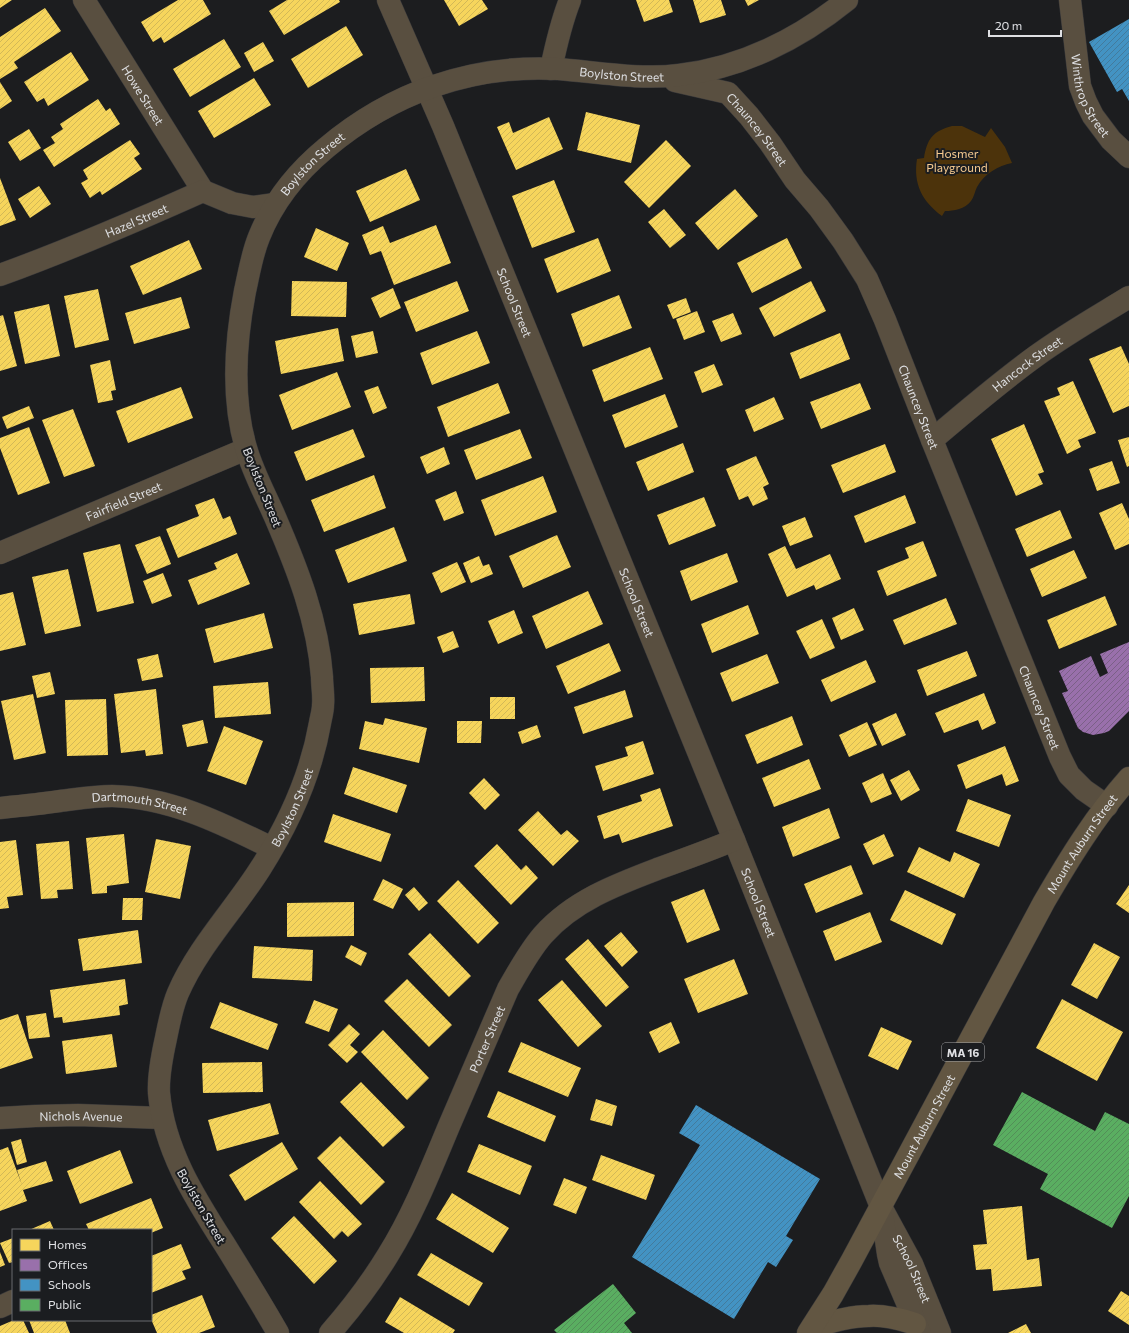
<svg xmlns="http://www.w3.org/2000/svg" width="1129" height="1333" font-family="Commissioner,sans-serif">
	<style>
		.park { fill: #4c330b }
		.homes { fill: url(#homes-hatch) }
		.offices { fill: url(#offices-hatch) }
		.schools { fill: url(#schools-hatch) }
		.public { fill: url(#public-hatch) }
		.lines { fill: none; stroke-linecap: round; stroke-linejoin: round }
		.minor-casing { stroke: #38383a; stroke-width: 23 }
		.major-casing { stroke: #38383a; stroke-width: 23 }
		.minor { stroke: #594f40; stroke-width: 22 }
		.major { stroke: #625642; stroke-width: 22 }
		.labels { text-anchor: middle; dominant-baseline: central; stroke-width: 4; stroke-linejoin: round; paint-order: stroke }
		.shield { fill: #1b1d20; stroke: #a4a6a8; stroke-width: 1 }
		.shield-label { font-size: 11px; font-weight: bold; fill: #dfe0e3 }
		.street-label { font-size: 12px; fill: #dfe0e3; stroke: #1b1d20 }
		.park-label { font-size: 12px; fill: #f7cb90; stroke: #1b1d20 }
	</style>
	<defs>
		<pattern id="homes-hatch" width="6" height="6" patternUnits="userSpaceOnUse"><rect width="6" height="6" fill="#f6d55c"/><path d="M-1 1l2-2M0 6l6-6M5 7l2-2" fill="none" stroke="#d2b857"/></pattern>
		<pattern id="offices-hatch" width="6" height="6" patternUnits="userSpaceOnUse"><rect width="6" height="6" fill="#9970ab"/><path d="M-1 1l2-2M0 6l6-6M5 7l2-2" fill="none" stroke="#7b6087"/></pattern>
		<pattern id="schools-hatch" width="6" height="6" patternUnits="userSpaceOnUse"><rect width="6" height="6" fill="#4393c3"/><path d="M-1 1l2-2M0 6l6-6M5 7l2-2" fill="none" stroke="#437b9d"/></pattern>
		<pattern id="public-hatch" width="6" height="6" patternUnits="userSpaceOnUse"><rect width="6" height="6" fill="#5aae61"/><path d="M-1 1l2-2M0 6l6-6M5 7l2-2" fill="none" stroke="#538e58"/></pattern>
	</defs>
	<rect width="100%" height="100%" fill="#1c1d1f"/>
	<!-- park -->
	<path class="park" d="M952 126H962L985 137 991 128 1005 147 1012 163C998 166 985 173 977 187 975 191 974 197 971 201 965 209 954 211 945 211L942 216C922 201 913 184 917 159L924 158C927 139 933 131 952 126Z"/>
	<!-- homes -->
	<g class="homes">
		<path d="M0 0H12L0 8Z"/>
		<path d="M178 0H203L211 14 164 43 161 37 153 42 141 22Z"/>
		<path d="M287 0H339L340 2 284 35 269 11Z"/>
		<path d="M444 0H482L488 9 459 26Z"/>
		<path d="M636 0H669L673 12 644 22Z"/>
		<path d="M693 0H721L726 15 700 23Z"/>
		<path d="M745 0H759L748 6Z"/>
		<path d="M45 8 61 31 14 62 18 68 0 79V37Z"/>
		<path d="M346 26 363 55 308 88 291 59Z"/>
		<path d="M224 39 241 67 190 97 173 69Z"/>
		<path d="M263 42 274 61 254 72 244 53Z"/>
		<path d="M71 52 89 80 48 106 44 98 37 102 24 82Z"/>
		<path d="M254 78 271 105 214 138 198 111Z"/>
		<path d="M0 82 12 101 0 109Z"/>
		<path d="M98 99 106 111 110 108 120 124 54 167 43 150 55 143 51 137 63 129 60 124Z"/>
		<path d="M586 112 640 125 631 163 577 150Z"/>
		<path d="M549 117 563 149 516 170 497 127 509 122 513 133Z"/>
		<path d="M29 129 41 148 20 161 8 142Z"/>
		<path d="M130 140 140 154 134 158 142 169 102 195 100 191 90 198 81 183 88 179 83 170Z"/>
		<path d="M666 140 691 166 649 208 624 182Z"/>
		<path d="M406 169 420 200 370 222 356 191Z"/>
		<path d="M0 178 16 220 0 226Z"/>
		<path d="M554 180 575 232 532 248 512 196Z"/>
		<path d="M39 186 51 204 30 218 18 199Z"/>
		<path d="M735 189 758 216 718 250 695 223Z"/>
		<path d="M664 209 686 235 670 248 648 222Z"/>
		<path d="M436 225 451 263 394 285 381 251 370 255 362 235 383 226 390 243Z"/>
		<path d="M316 228 349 243 337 271 304 257Z"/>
		<path d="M598 238 611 271 557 293 544 259Z"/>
		<path d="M787 238 802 268 752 293 737 263Z"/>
		<path d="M189 240 202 269 143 295 130 266Z"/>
		<path d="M292 281 347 282 346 317 291 316Z"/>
		<path d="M457 281 469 311 416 332 404 302Z"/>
		<path d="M811 281 826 311 774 337 759 308Z"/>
		<path d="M393 288 401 308 380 318 371 298Z"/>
		<path d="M98 289 109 340 75 348 64 296Z"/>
		<path d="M619 295 632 328 583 347 571 314Z"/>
		<path d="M181 297 190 328 134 344 125 313Z"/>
		<path d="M686 298 691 312 673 319 667 305Z"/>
		<path d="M49 304 60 356 25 364 14 312Z"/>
		<path d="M697 311 705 332 684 340 676 319Z"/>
		<path d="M733 313 742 334 721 342 712 321Z"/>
		<path d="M3 315 17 366 0 371V316Z"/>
		<path d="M338 328 344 361 281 374 275 341Z"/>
		<path d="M373 331 378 353 356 358 351 336Z"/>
		<path d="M477 331 490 363 432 385 420 353Z"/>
		<path d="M840 333 850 359 800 379 790 353Z"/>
		<path d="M1121 346 1129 364V406L1113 413 1089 359Z"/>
		<path d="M650 347 663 379 604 402 592 370Z"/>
		<path d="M110 360 116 390 111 391 113 400 98 403 90 365Z"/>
		<path d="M714 364 723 385 702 393 694 372Z"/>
		<path d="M337 372 351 407 292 430 279 395Z"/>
		<path d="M1073 381 1096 433 1078 440 1081 447 1067 454 1044 401 1060 395 1057 388Z"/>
		<path d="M498 383 510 413 448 437 437 407Z"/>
		<path d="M860 383 871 409 821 429 810 402Z"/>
		<path d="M378 386 387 408 373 414 364 391Z"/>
		<path d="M181 387 193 418 128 443 116 411Z"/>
		<path d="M665 394 678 427 625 448 612 415Z"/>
		<path d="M774 397 784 419 754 432 745 410Z"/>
		<path d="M29 406 34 418 7 429 2 417Z"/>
		<path d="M73 409 95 466 64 477 42 420Z"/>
		<path d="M1024 424 1044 472 1038 474 1043 484 1016 496 991 439Z"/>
		<path d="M29 427 50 483 18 495 0 448V438Z"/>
		<path d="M353 429 365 457 306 481 294 452Z"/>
		<path d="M520 429 532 458 476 480 464 450Z"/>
		<path d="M1129 437V466L1127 467 1118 440Z"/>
		<path d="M683 443 694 472 648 491 636 462Z"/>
		<path d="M885 444 896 472 843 493 831 465Z"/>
		<path d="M444 447 450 464 427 474 420 457Z"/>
		<path d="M756 456 769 484 763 487 768 499 753 506 748 496 739 500 726 469Z"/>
		<path d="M1112 461 1120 483 1097 491 1089 469Z"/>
		<path d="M374 475 386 508 324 532 311 500Z"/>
		<path d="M543 476 557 512 495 536 481 500Z"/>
		<path d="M456 491 464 513 444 521 435 500Z"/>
		<path d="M905 495 916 523 865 543 854 516Z"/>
		<path d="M704 497 716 526 669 545 657 515Z"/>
		<path d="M214 498 223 519 230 516 237 534 178 558 166 529 199 516 195 505Z"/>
		<path d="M1122 503 1129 519V544L1115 550 1099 513Z"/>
		<path d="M1060 510 1072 538 1027 557 1015 529Z"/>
		<path d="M805 517 813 537 790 546 782 526Z"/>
		<path d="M394 527 407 561 348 583 335 550Z"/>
		<path d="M557 535 571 567 523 588 509 556Z"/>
		<path d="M160 536 171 564 147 574 135 545Z"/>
		<path d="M923 541 937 576 887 596 877 571 909 558 905 548Z"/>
		<path d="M120 544 134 603 97 612 83 553Z"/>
		<path d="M785 546 796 569 830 554 841 579 816 590 814 585 787 597 768 554Z"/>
		<path d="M1074 550 1087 578 1042 597 1030 569Z"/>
		<path d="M237 553 250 584 198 605 188 580 217 569 214 563Z"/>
		<path d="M727 553 738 582 691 601 680 571Z"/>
		<path d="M479 556 483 566 489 564 493 574 471 583 463 563Z"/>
		<path d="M457 562 466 582 441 593 432 573Z"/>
		<path d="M68 569 81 626 45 634 32 577Z"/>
		<path d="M163 573 172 596 152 604 143 581Z"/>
		<path d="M588 591 603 624 546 649 532 616Z"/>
		<path d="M13 592 26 645 0 651V595Z"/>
		<path d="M410 594 415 624 359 635 353 604Z"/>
		<path d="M1105 596 1117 625 1059 649 1047 620Z"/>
		<path d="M946 598 957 624 904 645 893 620Z"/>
		<path d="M748 605 759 634 712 653 701 624Z"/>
		<path d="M854 608 864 630 841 640 832 618Z"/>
		<path d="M514 610 523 633 498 644 488 621Z"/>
		<path d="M264 613 273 648 214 663 205 629Z"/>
		<path d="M822 619 835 648 810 659 796 631Z"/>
		<path d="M453 631 459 647 443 653 437 637Z"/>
		<path d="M609 643 621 671 568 694 556 666Z"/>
		<path d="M967 651 977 676 927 696 917 670Z"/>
		<path d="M158 654 163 677 142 681 137 659Z"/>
		<path d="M767 654 779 683 732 702 720 673Z"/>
		<path d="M866 660 876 682 831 702 821 680Z"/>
		<path d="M424 667 425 701 371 703 370 668Z"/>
		<path d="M50 672 55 694 37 698 32 676Z"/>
		<path d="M268 682 271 714 215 718 213 686Z"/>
		<path d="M156 689 163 754 146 756 145 750 121 753 114 694Z"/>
		<path d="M625 690 633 717 583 734 574 707Z"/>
		<path d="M984 693 996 723 982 730 978 720 944 733 935 713Z"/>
		<path d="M33 694 46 753 14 760 1 701Z"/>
		<rect x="490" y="697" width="25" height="22"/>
		<path d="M106 699 108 755 67 756 65 700Z"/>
		<path d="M896 713 906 735 882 746 872 724Z"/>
		<path d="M792 716 803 745 757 764 745 735Z"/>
		<path d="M385 718 427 728 419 763 359 749 365 721 383 725Z"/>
		<path d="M203 720 208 743 187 747 182 725Z"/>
		<path d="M457 721H482L481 743H457Z"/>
		<path d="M867 722 877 745 849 757 839 735Z"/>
		<path d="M537 725 541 737 522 744 518 732Z"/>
		<path d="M224 726 263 741 246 785 207 771Z"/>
		<path d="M643 741 654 774 603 791 595 766 628 756 625 747Z"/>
		<path d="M1005 746 1019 781 1006 786 1002 774 966 789 957 765Z"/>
		<path d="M809 759 821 789 774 807 762 778Z"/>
		<path d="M353 767 407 785 397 813 344 794Z"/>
		<path d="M909 770 920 790 901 801 890 780Z"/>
		<path d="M883 773 892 794 871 803 862 783Z"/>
		<path d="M484 778 500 795 485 810 469 793Z"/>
		<path d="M660 788 673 826 622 843 619 834 604 839 597 816 642 801 640 795Z"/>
		<path d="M968 799 1011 815 999 847 956 831Z"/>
		<path d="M829 808 840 838 793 857 782 827Z"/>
		<path d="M538 811 561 835 567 830 579 841 553 866 518 830Z"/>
		<path d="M333 814 391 834 381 862 324 842Z"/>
		<path d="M124 834 129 883 107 886V893L92 894 86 838Z"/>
		<path d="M884 834 894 856 873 865 863 844Z"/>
		<path d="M156 839 191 846 180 899 145 892Z"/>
		<path d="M16 840 23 895 7 897 9 908 0 909V842Z"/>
		<path d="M69 841 73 889 57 890 58 898 41 899 36 844Z"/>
		<path d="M497 844 521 870 526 865 538 878 511 905 474 866Z"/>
		<path d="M919 847 950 862 954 852 980 864 964 898 907 872Z"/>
		<path d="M851 865 863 894 816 913 804 884Z"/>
		<path d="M383 879 403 889 393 909 373 900Z"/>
		<path d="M458 880 499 923 478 944 437 901Z"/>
		<path d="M1129 885V913L1116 904Z"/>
		<path d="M414 887 428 903 419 911 405 895Z"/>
		<path d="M704 889 720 930 687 943 671 902Z"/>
		<path d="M905 890 956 914 942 945 890 920Z"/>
		<path d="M123 898H143L142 920H122Z"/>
		<path d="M354 902V936L287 937V903Z"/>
		<path d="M870 912 882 942 835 961 823 931Z"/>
		<path d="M138 930 142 963 83 971 78 939Z"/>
		<path d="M621 932 638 952 622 967 604 946Z"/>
		<path d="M430 933 471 976 449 997 408 954Z"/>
		<path d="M588 939 629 987 606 1007 565 959Z"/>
		<path d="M1094 943 1120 957 1097 999 1071 985Z"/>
		<path d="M351 945 367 953 361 966 345 957Z"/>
		<path d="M254 946 313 950 312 981 252 978Z"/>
		<path d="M734 959 748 994 698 1013 684 979Z"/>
		<path d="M125 979 128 1004 119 1006 120 1015 63 1023 62 1017 54 1018 50 990Z"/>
		<path d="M407 979 452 1025 429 1047 384 1001Z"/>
		<path d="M562 980 602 1026 578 1047 538 1000Z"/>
		<path d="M1062 999 1123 1032 1097 1081 1036 1048Z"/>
		<path d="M314 1000 338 1009 329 1032 305 1023Z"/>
		<path d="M220 1002 278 1024 268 1050 210 1028Z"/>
		<path d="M46 1013 50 1037 29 1039 26 1016Z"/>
		<path d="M18 1014 33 1058 0 1069V1020Z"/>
		<path d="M671 1022 680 1043 659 1053 649 1032Z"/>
		<path d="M349 1024 360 1034 350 1045 358 1052 347 1063 328 1045Z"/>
		<path d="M881 1027 912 1041 898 1070 868 1056Z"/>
		<path d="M383 1030 429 1078 407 1100 361 1052Z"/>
		<path d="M112 1034 117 1067 66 1074 62 1041Z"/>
		<path d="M521 1042 581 1068 568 1097 508 1072Z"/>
		<path d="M262 1062 263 1092 203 1093 202 1063Z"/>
		<path d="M361 1082 405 1127 383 1147 340 1102Z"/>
		<path d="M498 1091 556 1116 545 1142 487 1117Z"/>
		<path d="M596 1099 617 1106 612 1126 590 1120Z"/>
		<path d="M270 1103 279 1134 217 1151 208 1120Z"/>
		<path d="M340 1136 385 1182 361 1205 317 1158Z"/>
		<path d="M21 1139 27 1162 17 1165 11 1142Z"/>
		<path d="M282 1142 298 1169 245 1201 229 1175Z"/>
		<path d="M479 1144 532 1166 520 1195 467 1172Z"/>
		<path d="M8 1147 22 1185 17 1170 46 1161 53 1181 23 1190 27 1201 0 1211V1150Z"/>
		<path d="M120 1150 133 1183 80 1204 67 1171Z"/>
		<path d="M601 1155 655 1175 646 1200 592 1180Z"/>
		<path d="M564 1178 587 1187 576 1214 553 1205Z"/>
		<path d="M320 1181 362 1224 348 1237 342 1231 334 1239 299 1202Z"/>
		<path d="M452 1193 509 1228 493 1253 436 1219Z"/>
		<path d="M151 1198 163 1228 151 1233V1230H89L86 1224Z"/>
		<path d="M1022 1206 1027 1260 1039 1258 1042 1286 993 1291 991 1269 976 1270 973 1245 987 1244 983 1210Z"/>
		<path d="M294 1216 337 1261 314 1284 271 1238Z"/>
		<path d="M50 1221 54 1230H29Z"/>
		<path d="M13 1238V1262L9 1263 0 1243Z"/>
		<path d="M181 1244 191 1268 182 1271 186 1279 151 1293V1256Z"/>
		<path d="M0 1252 5 1265 0 1267Z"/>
		<path d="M431 1253 483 1283 469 1306 417 1275Z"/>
		<path d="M1121 1291 1129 1296V1325L1108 1311Z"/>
		<path d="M202 1295 215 1327 199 1333H157L151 1319V1315Z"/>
		<path d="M400 1297 455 1330 453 1333H404L385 1322Z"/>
		<path d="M14 1320H23L29 1333H0V1326Z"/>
		<path d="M29 1320H65L70 1333H34Z"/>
		<path d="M1026 1324 1031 1333H1008Z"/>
	</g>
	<!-- offices -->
	<path class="offices" d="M1129 642V711L1109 731 1104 733 1093 735 1083 732 1078 728 1062 693 1068 691 1059 671 1091 656 1100 677 1108 673 1100 654Z"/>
	<!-- schools -->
	<g class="schools">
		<path d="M1129 19V101L1122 89 1117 92 1089 42Z"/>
		<path d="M696 1105 820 1179 786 1236 793 1240 776 1267 768 1262 734 1319 632 1257 700 1145 679 1133Z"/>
	</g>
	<!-- public -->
	<g class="public">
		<path d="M1022 1092 1095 1131 1105 1112 1129 1124V1196L1112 1228 1040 1189 1048 1174 993 1145Z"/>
		<path d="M613 1284 636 1313 624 1323 632 1333H557L554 1330Z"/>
	</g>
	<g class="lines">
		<defs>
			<g id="minor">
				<path id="s1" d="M84 0 203 191"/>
				<path id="s2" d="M388 0 443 126 734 840 881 1207 912 1264 940 1333"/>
				<path id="s3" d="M1070 0 1080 86 1086 102 1093 116 1111 140 1129 157"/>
				<path d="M551 69C556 45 561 23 570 0"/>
				<path id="s4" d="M675 81 728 93 749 116 770 143 795 180 819 208 843 241 867 279 885 320 932 440 1060 757 1069 775 1084 790 1107 806"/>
				<path id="s5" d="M0 275C69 250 136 221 203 191L232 203 253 207 275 204"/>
				<path id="s6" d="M932 440C966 411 1000 382 1036 356 1066 334 1098 316 1129 297"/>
				<path id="s7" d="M0 553 246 449"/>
				<path id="s8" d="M0 808C20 806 40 804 60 801 77 799 94 796 112 796 169 797 221 823 272 848"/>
				<path id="s9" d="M0 1118 35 1116 78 1115 162 1118"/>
				<path d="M883 1220 888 1254 890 1263 920 1333"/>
				<path d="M0 1307 13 1301"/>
				<path id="s10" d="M278 1333C261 1303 243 1274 225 1245 195 1198 164 1150 159 1093 158 1075 162 1056 166 1038 169 1023 172 1007 178 993 198 947 234 910 260 869 288 825 311 775 320 723 321 717 323 711 323 705 324 696 322 686 322 677 318 621 297 568 275 517 265 494 253 472 246 448 231 397 235 343 245 291 249 273 252 254 259 237 273 202 297 172 326 148 391 93 472 64 558 69 597 72 640 80 679 75 741 68 799 39 847 0"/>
				<path id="s11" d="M330 1333C351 1309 371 1283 388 1255 413 1215 431 1169 449 1126 469 1080 489 1034 508 989 519 970 529 951 543 935 574 900 618 884 660 868 685 859 710 850 734 840"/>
			</g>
			<g id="major">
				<path d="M813 1327C831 1322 850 1316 869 1316 884 1315 900 1319 915 1324"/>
				<path id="s12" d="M808 1333 833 1294 852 1260 1044 902C1069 859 1096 815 1129 778"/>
			</g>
		</defs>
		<!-- minor casing -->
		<use href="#minor" class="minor-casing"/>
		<!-- major casing -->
		<use href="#major" class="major-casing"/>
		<!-- minor -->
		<use href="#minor" class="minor"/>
		<!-- major -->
		<use href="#major" class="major"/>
	</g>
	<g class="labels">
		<!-- shield labels -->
		<rect class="shield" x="942" y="1043" width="42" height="18" rx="3"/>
		<g class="shield-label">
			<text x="963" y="1052">MA 16</text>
		</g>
		<!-- street labels -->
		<g class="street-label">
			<text stroke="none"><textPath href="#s10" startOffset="1611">Boylston Street</textPath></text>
			<text stroke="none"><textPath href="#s3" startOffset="99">Winthrop Street</textPath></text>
			<text stroke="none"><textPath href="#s1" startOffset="112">Howe Street</textPath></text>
			<text stroke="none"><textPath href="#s4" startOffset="101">Chauncey Street</textPath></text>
			<text stroke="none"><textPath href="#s10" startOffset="1275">Boylston Street</textPath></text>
			<text stroke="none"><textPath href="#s5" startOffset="147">Hazel Street</textPath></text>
			<text stroke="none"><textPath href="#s2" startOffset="328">School Street</textPath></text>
			<text stroke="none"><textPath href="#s6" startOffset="122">Hancock Street</textPath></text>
			<text stroke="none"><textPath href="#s4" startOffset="425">Chauncey Street</textPath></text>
			<text transform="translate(263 487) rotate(68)">Boylston Street</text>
			<text stroke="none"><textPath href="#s7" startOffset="134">Fairfield Street</textPath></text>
			<text stroke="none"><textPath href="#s2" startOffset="652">School Street</textPath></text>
			<text stroke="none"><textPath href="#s4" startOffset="749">Chauncey Street</textPath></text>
			<text stroke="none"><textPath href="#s8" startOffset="141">Dartmouth Street</textPath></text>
			<text stroke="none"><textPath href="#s10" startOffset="591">Boylston Street</textPath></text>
			<text stroke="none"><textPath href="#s12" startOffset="561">Mount Auburn Street</textPath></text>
			<text stroke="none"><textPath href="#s2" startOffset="976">School Street</textPath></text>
			<text stroke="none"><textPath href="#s11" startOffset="335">Porter Street</textPath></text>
			<text stroke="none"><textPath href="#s9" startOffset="81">Nichols Avenue</textPath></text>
			<text stroke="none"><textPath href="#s12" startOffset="237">Mount Auburn Street</textPath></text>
			<text transform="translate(202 1206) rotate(60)">Boylston Street</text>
			<text stroke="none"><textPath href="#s2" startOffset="1373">School Street</textPath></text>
		</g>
		<!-- park labels -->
		<g class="park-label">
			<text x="957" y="153">Hosmer<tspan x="957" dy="14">Playground</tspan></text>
		</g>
	</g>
	<!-- legend -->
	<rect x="12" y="1229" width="140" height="92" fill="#1b1d20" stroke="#696b6e"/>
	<rect x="20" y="1239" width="20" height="12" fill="#f6d55c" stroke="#696b6e"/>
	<text x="48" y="1249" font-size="12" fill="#dfe0e3">Homes</text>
	<rect x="20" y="1259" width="20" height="12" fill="#9970ab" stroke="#696b6e"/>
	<text x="48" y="1269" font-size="12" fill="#dfe0e3">Offices</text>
	<rect x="20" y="1279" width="20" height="12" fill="#4393c3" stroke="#696b6e"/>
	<text x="48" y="1289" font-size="12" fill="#dfe0e3">Schools</text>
	<rect x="20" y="1299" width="20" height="12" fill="#5aae61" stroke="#696b6e"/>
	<text x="48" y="1309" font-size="12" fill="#dfe0e3">Public</text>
	<!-- scale -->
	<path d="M989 30v6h72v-6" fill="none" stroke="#dfe0e3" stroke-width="2"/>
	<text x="995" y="30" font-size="12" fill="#dfe0e3" stroke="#1b1d20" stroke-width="3" paint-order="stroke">20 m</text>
</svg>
